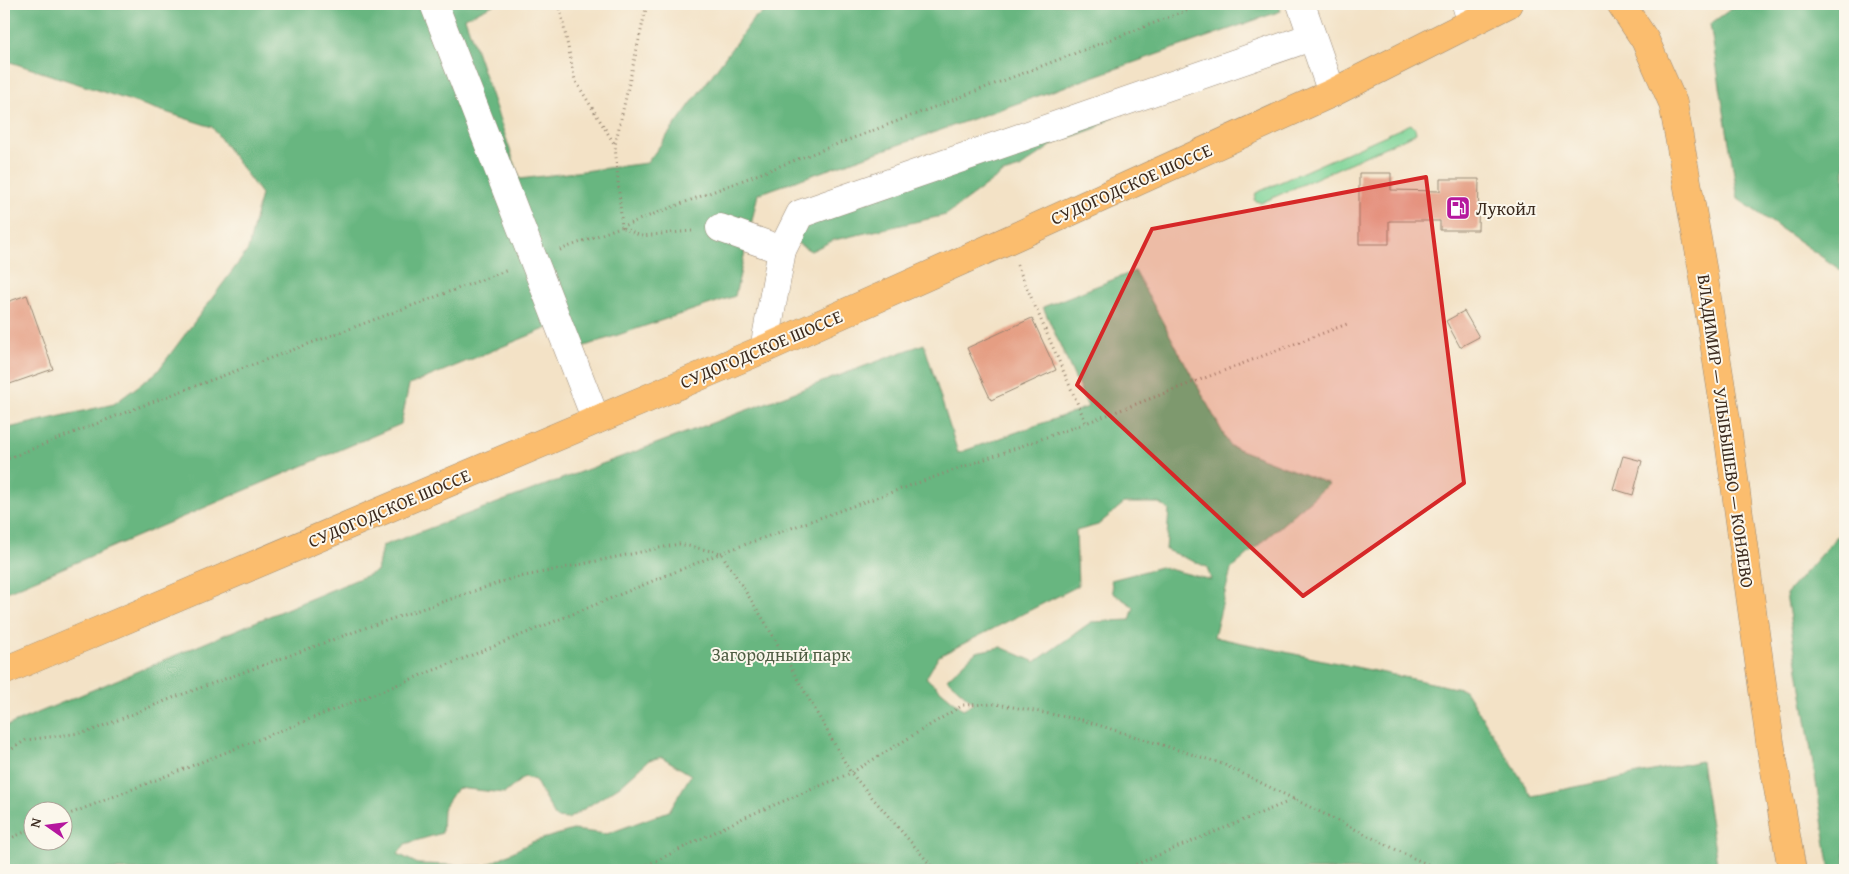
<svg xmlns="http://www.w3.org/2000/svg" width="1849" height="874" font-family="'Gentium Book Plus',serif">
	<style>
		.green { fill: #7fd498; stroke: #5d7f5b }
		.forest { fill: #67b680; stroke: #51704f; fill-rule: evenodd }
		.building { fill: #e59e83 }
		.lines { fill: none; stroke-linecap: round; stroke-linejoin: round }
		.minor-casing { stroke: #978672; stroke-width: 29 }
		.major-casing { stroke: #978672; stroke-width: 29 }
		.path { stroke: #978672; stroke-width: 3; stroke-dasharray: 1 4; stroke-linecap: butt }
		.minor { stroke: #fff; stroke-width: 28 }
		.major { stroke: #fbbd6e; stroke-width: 28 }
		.marked { fill: #d62828; fill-opacity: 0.2; stroke: #d62828; stroke-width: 4; stroke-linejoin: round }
		.labels { text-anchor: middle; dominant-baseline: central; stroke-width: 4; stroke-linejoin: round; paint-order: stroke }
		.street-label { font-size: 18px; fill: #3b2a1e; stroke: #fbf7ec }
		.poi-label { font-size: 18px; fill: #3b2a1e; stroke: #fbf7ec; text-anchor: start }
		.park-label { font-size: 18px; fill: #4f5d43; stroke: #fbf7ec }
	</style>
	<rect width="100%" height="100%" fill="#fbf7ec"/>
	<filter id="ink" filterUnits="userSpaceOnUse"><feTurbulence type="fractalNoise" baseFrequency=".02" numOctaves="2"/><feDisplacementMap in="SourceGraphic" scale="10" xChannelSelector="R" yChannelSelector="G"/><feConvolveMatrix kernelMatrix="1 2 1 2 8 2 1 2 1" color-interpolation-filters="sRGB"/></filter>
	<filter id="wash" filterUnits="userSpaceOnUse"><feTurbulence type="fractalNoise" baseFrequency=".0096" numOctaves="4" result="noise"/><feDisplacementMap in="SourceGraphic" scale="20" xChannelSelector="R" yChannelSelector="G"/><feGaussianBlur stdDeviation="1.12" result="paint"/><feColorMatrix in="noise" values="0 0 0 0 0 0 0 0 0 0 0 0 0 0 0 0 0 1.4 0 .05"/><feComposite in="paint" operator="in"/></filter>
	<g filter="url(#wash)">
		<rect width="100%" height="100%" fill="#f3e2c6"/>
		<!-- green -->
		<path class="green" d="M1411 124 1415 128 1416 133 1261 203 1254 200 1256 193Z"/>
		<!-- forest -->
		<g class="forest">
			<path d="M4 4H495L465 18 520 179 647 163 754 18 780 4H1278L1281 11 758 194 735 296 579 348 550 327 409 385 401 424 4 593V429L114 404 157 372 248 250 261 194 212 127 4 60Z"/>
			<path d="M1738 4H1845V273L1738 199 1710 24Z"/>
			<path d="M1117 114 1096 128 1055 143 1020 168 1003 173 946 215 834 240 811 251 795 242 798 233 821 214Z"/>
			<path d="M1135 271 1230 446 1329 484 1231 569 1214 637 1465 690 1532 796 1701 761 1718 870H4V727L377 571 382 546 924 344 958 453 1088 407 1043 307ZM1124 503H1159L1169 510 1166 550 1207 567 1211 580 1161 567 1111 580 1113 593 1134 607 1130 620 1091 622 1035 662 1001 647 976 652 947 679 974 703 963 709 926 678 939 656 1078 586 1076 531 1098 525ZM662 757 691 775 669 811 607 834 573 830 532 842 485 866 418 864 398 854 405 844 442 833 443 809 457 788 505 793 524 777 535 780 556 818 568 819 620 786 649 760ZM32 812H62V842H32Z"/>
			<path d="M1845 527V870H1830L1786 594Z"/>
		</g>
		<g id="blocks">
			<!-- building -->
			<g class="building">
				<path d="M1359 173H1391V190L1440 191V179H1479L1478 230H1440V221H1389V244H1359Z"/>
				<path d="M27 295 53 369 4 386V303Z"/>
				<path d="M1464 311 1479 337 1460 347 1446 321Z"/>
				<path d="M1032 318 1056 370 991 400 967 348Z"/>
				<path d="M1623 456 1642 461 1633 495 1613 489Z"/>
			</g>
		</g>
	</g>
	<g filter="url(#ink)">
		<use href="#blocks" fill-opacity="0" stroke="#978672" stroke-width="1"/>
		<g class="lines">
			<defs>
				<g id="minor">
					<path d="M434 4 596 420"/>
					<path d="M1301 4 1332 93"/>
					<path d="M1466 4 1471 21"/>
					<path d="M720 228 782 250"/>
					<path d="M764 349 782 250 800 214 1311 37"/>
				</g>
				<g id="major">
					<path d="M1621 4 1645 40 1673 103 1703 272 1726 419 1770 742 1792 870"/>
					<path d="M4 671 764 349 1006 241 1332 93 1508 4"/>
				</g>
			</defs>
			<!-- minor casing -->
			<use href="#minor" class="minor-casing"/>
			<!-- major casing -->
			<use href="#major" class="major-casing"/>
			<!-- path -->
			<g class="path">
				<path d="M559 4 575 80 615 145"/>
				<path d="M622 228 615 145 647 4"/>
				<path d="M623 228 641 236 692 231"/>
				<path d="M560 250 1204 4"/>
				<path d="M1017 265 1086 423"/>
				<path d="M4 460 152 402 508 270"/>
				<path d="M4 754 26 740 88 732 175 697 365 628 510 579 679 544 721 553 765 622 851 773 935 870"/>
				<path d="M62 817 480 652 721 553 1086 423 1347 324"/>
				<path d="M4 841 32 829"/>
				<path d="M633 870 656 861 743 818 851 773 963 705 997 704 1082 720 1223 764 1413 858 1441 870"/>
				<path d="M1122 870 1295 799"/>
			</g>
			<!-- minor -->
			<use href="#minor" class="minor"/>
			<!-- major -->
			<use href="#major" class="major"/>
		</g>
	</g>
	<!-- marked area -->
	<path class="marked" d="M1426 177 1464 483 1303 596 1077 385 1152 229Z"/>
	<!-- icons -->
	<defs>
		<symbol id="fuel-square" viewBox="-11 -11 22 22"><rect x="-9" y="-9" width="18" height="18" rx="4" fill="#b5179e" stroke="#fbf7ec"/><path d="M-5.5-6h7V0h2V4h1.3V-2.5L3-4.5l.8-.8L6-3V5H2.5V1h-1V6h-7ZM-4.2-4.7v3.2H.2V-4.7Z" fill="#fff"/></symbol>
	</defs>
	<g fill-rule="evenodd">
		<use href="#fuel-square" x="1444" y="194" width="28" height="28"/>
	</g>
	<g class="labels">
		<!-- street labels -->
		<g class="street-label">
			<text transform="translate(1131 184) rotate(-24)">СУДОГОДСКОЕ ШОССЕ</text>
			<text transform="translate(761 349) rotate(-23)">СУДОГОДСКОЕ ШОССЕ</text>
			<text transform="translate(1726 431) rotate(82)">ВЛАДИМИР — УЛЫБЫШЕВО — КОНЯЕВО</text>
			<text transform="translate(389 508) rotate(-23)">СУДОГОДСКОЕ ШОССЕ</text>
		</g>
		<!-- poi labels -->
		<g class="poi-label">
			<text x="1476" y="208">Лукойл</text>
		</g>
		<!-- park labels -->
		<g class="park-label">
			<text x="781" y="654">Загородный парк</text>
		</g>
	</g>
	<!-- margin -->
	<rect width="1849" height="874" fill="none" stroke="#fbf7ec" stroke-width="20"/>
	<!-- north arrow -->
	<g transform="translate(48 826) rotate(284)"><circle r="24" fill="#fbf7ec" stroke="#aea59a"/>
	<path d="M0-4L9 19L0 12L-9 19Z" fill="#b5179e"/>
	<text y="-8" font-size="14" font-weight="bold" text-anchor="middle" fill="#3b2a1e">N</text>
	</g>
</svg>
